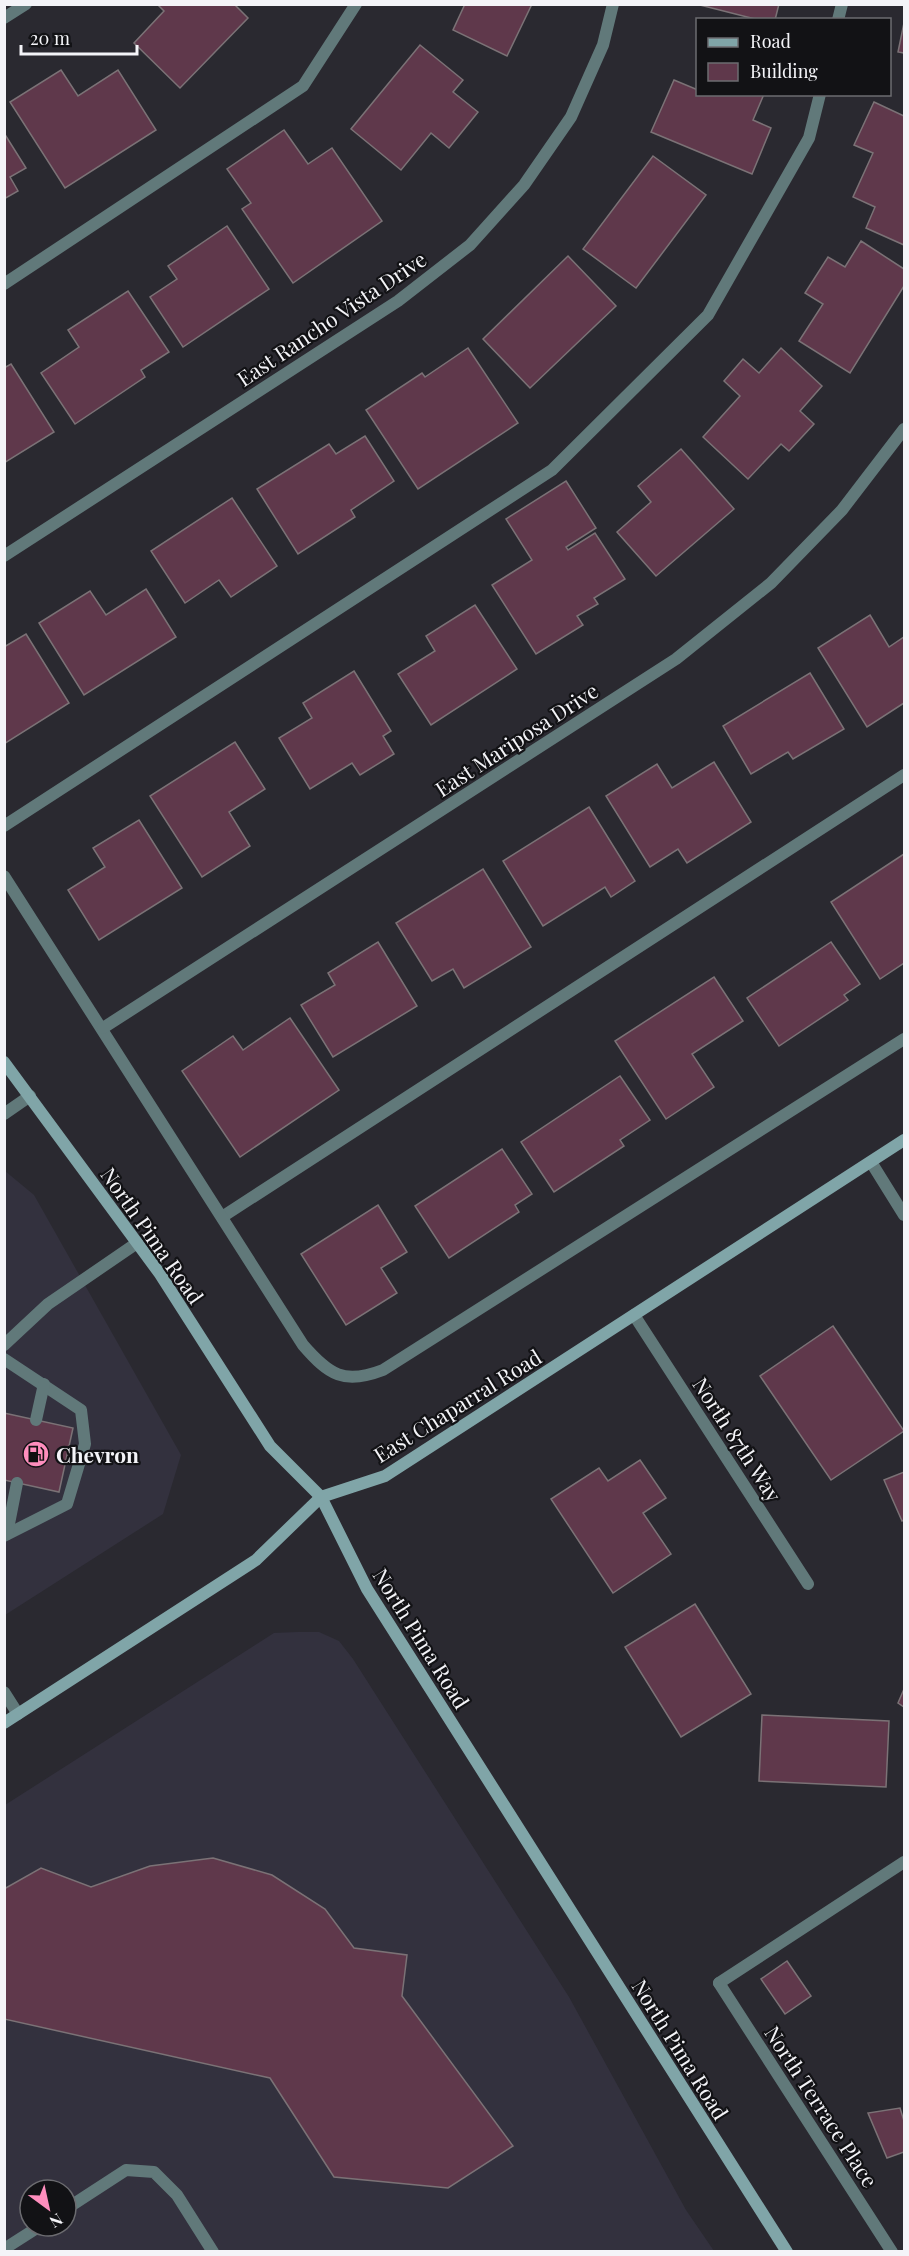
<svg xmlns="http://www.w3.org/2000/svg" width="909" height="2256" font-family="'Playfair Display',serif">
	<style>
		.built { fill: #33313e; fill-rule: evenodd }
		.building { fill: #5f384b; stroke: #7b7276; stroke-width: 1.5 }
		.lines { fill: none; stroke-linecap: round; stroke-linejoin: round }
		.service { stroke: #61797a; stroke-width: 12 }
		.minor { stroke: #61797a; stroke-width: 12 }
		.secondary { stroke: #80a5a8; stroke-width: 12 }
		.labels { text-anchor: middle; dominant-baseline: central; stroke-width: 4.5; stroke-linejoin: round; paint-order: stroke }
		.street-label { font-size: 21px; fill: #f4f4f8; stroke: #121215 }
		.poi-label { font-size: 21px; font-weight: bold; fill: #f4f4f8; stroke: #121215; text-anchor: start }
	</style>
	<rect width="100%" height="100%" fill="#2a2930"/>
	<!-- built -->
	<g class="built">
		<path d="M5 1171 34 1195 181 1455 163 1514 5 1615Z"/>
		<path d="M298 1632H319L339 1641 353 1659 569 1997 686 2210 714 2251 5 2252V1805L274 1633ZM30 2190H66V2226H30Z"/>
	</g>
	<!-- building -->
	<g class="building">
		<path d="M157 4H234L248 18 180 88 134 43 164 11Z"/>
		<path d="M465 4H532L507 56 453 30Z"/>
		<path d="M696 4H779L775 20H759Z"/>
		<path d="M904 23V53L898 52Z"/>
		<path d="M420 45 463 80 453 92 478 112 449 148 431 133 401 170 351 129Z"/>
		<path d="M61 70 78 96 118 70 156 130 65 188 10 102Z"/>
		<path d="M674 80 698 90V94H764L753 120 771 128 752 174 651 132Z"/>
		<path d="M874 102 904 116V245L866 228 875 207 853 197 873 153 854 145Z"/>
		<path d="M284 130 308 164 332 148 382 221 293 283 242 209 251 203 227 169Z"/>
		<path d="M4 133 26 168 10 177 18 191 4 199Z"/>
		<path d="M653 156 706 195 636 288 583 249Z"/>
		<path d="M227 226 269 289 183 347 150 297 177 279 168 266Z"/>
		<path d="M861 241 904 269V286L850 373 799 341 823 304 805 293 828 257 845 267Z"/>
		<path d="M568 256 616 306 530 388 483 339Z"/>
		<path d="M128 291 169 352 141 370 145 377 75 424 41 373 79 347 68 330Z"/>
		<path d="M468 348 518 423 418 489 366 410 422 373 425 377Z"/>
		<path d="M781 348 822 386 800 411 814 424 789 451 781 444 748 479 703 437 740 396 724 381 743 359 759 373Z"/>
		<path d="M11 364 54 432 4 463V368Z"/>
		<path d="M365 436 394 481 351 510 355 517 298 554 257 489 329 444 336 454Z"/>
		<path d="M681 449 734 509 656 576 617 532 651 502 638 486Z"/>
		<path d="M566 481 596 528 566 547 568 550 595 533 625 579 594 598 598 604 577 616 583 625 536 654 492 585 532 560 506 519Z"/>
		<path d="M232 498 277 566 231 597 219 580 185 603 151 551Z"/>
		<path d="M146 589 176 637 84 695 39 623 90 591 106 615Z"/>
		<path d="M475 605 517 669 431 725 398 674 435 651 426 636Z"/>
		<path d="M870 615 889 647 904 637V703L867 727 818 648Z"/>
		<path d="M26 634 69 703 4 744V647Z"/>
		<path d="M354 671 391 731 383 736 394 754 360 775 352 763 310 789 279 738 312 718 303 703Z"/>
		<path d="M810 673 844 729 793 759 788 752 751 774 723 726Z"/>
		<path d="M235 742 265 789 229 812 250 846 202 877 150 796Z"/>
		<path d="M714 762 751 822 687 863 678 849 650 867 606 796 657 764 672 788Z"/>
		<path d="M589 807 635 881 611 897 605 887 543 926 503 861Z"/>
		<path d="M139 820 182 888 99 940 68 890 105 867 93 848Z"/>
		<path d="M904 854V963L880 979 831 902Z"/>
		<path d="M483 869 531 947 464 988 453 969 432 981 396 923Z"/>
		<path d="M378 942 417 1006 333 1057 301 1005 335 985 328 973Z"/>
		<path d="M831 942 860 984 844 995 848 1000 779 1046 747 998Z"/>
		<path d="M714 977 743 1021 692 1054 714 1087 666 1119 615 1041Z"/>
		<path d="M290 1018 339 1090 240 1157 182 1071 233 1036 243 1050Z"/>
		<path d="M620 1076 650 1120 620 1140 624 1146 554 1192 521 1142Z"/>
		<path d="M502 1149 532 1194 515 1205 519 1212 449 1258 415 1206Z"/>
		<path d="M378 1205 407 1252 381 1268 397 1293 346 1325 301 1254Z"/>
		<path d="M833 1326 904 1431 831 1480 760 1376Z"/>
		<path d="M4 1413 73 1428 59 1492 4 1480Z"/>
		<path d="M640 1460 666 1498 643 1513 671 1554 613 1593 551 1499 599 1468 608 1481Z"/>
		<path d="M904 1472V1520L902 1521 884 1480Z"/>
		<path d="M695 1604 751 1694 681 1737 625 1647Z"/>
		<path d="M904 1689V1707L898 1703Z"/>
		<path d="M762 1715 889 1721 886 1787 759 1781Z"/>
		<path d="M213 1858 272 1875 325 1909 354 1948 407 1955 402 1996 513 2146 448 2188 334 2177 270 2078 4 2019V1889L41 1868 91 1887 150 1866Z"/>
		<path d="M787 1961 811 1996 785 2014 761 1979Z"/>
		<path d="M900 2108 904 2121V2152L887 2158 868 2113Z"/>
	</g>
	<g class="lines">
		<!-- service -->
		<g class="service">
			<path d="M838 20 842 4"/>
			<path d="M4 284 303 86 356 4"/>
			<path d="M4 826 552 470 708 315 809 138 820 94"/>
			<path d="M4 1114 30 1096"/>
			<path d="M871 1162 904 1215"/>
			<path d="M222 1217 904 775"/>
			<path d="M4 1345 48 1304 137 1243"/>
			<path d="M4 1359 81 1410 85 1444 67 1504 4 1536"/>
			<path d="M36 1420 44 1384"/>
			<path d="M7 1534 17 1483"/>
			<path d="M4 1692 18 1714"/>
			<path d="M719 1983 904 1862"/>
			<path d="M66 2209 126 2170 154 2172 177 2195 213 2252"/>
			<path d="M4 2249 40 2226"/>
		</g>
		<!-- minor -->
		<g class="minor">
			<path d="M4 18 26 4"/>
			<path d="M4 556 398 301 470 245 524 185 571 117 603 45 613 4"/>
			<path d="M4 876 303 1345C329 1375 344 1385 383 1370L904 1039"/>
			<path d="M103 1028 676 659 771 583 842 510 904 429"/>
			<path d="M634 1315 808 1584"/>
			<path d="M719 1983 892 2252"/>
		</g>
		<!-- secondary -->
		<g class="secondary">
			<path d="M4 1062 160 1274 270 1446 321 1497 367 1589 787 2252"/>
			<path d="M4 1723 256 1560 321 1497 385 1476 904 1140"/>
		</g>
	</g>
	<!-- icons -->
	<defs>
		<symbol id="fuel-disc" viewBox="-11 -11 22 22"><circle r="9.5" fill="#fe8ebd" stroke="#121215"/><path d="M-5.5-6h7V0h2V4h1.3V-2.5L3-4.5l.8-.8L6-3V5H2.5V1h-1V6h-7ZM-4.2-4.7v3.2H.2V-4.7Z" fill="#111"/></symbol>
	</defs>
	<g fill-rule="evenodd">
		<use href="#fuel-disc" x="21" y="1439" width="30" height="30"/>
	</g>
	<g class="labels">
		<!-- street labels -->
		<g class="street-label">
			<text transform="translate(331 318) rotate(-34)">East Rancho Vista Drive</text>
			<text transform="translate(516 739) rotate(-33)">East Mariposa Drive</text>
			<text transform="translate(153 1235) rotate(55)">North Pima Road</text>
			<text transform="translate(457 1405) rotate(-32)">East Chaparral Road</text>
			<text transform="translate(738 1439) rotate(57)">North 87th Way</text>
			<text transform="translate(422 1638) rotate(58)">North Pima Road</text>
			<text transform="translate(681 2049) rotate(58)">North Pima Road</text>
			<text transform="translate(822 2106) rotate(57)">North Terrace Place</text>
		</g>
		<!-- poi labels -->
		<g class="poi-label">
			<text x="56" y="1454">Chevron</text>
		</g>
	</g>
	<!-- border -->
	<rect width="909" height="2256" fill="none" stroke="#f4f4f8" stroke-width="12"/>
	<!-- legend -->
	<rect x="696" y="18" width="195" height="78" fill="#121215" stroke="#6c6c70" stroke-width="1.5"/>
	<rect x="708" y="38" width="30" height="9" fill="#80a5a8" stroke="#6c6c70" stroke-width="1.5"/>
	<text x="750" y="48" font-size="18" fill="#f4f4f8">Road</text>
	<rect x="708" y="63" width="30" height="18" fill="#5f384b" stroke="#6c6c70" stroke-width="1.5"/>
	<text x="750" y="78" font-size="18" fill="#f4f4f8">Building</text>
	<!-- north arrow -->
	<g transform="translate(48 2208) rotate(147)"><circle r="28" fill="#121215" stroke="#6c6c70" stroke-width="1.5"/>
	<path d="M0-4.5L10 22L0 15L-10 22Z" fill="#fe8ebd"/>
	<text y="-9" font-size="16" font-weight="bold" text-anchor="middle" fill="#f4f4f8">N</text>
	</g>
	<!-- scale -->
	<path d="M21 45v9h116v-9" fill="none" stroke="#f4f4f8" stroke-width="3"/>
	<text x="30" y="45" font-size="18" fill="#f4f4f8" stroke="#121215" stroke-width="4.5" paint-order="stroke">20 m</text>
</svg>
